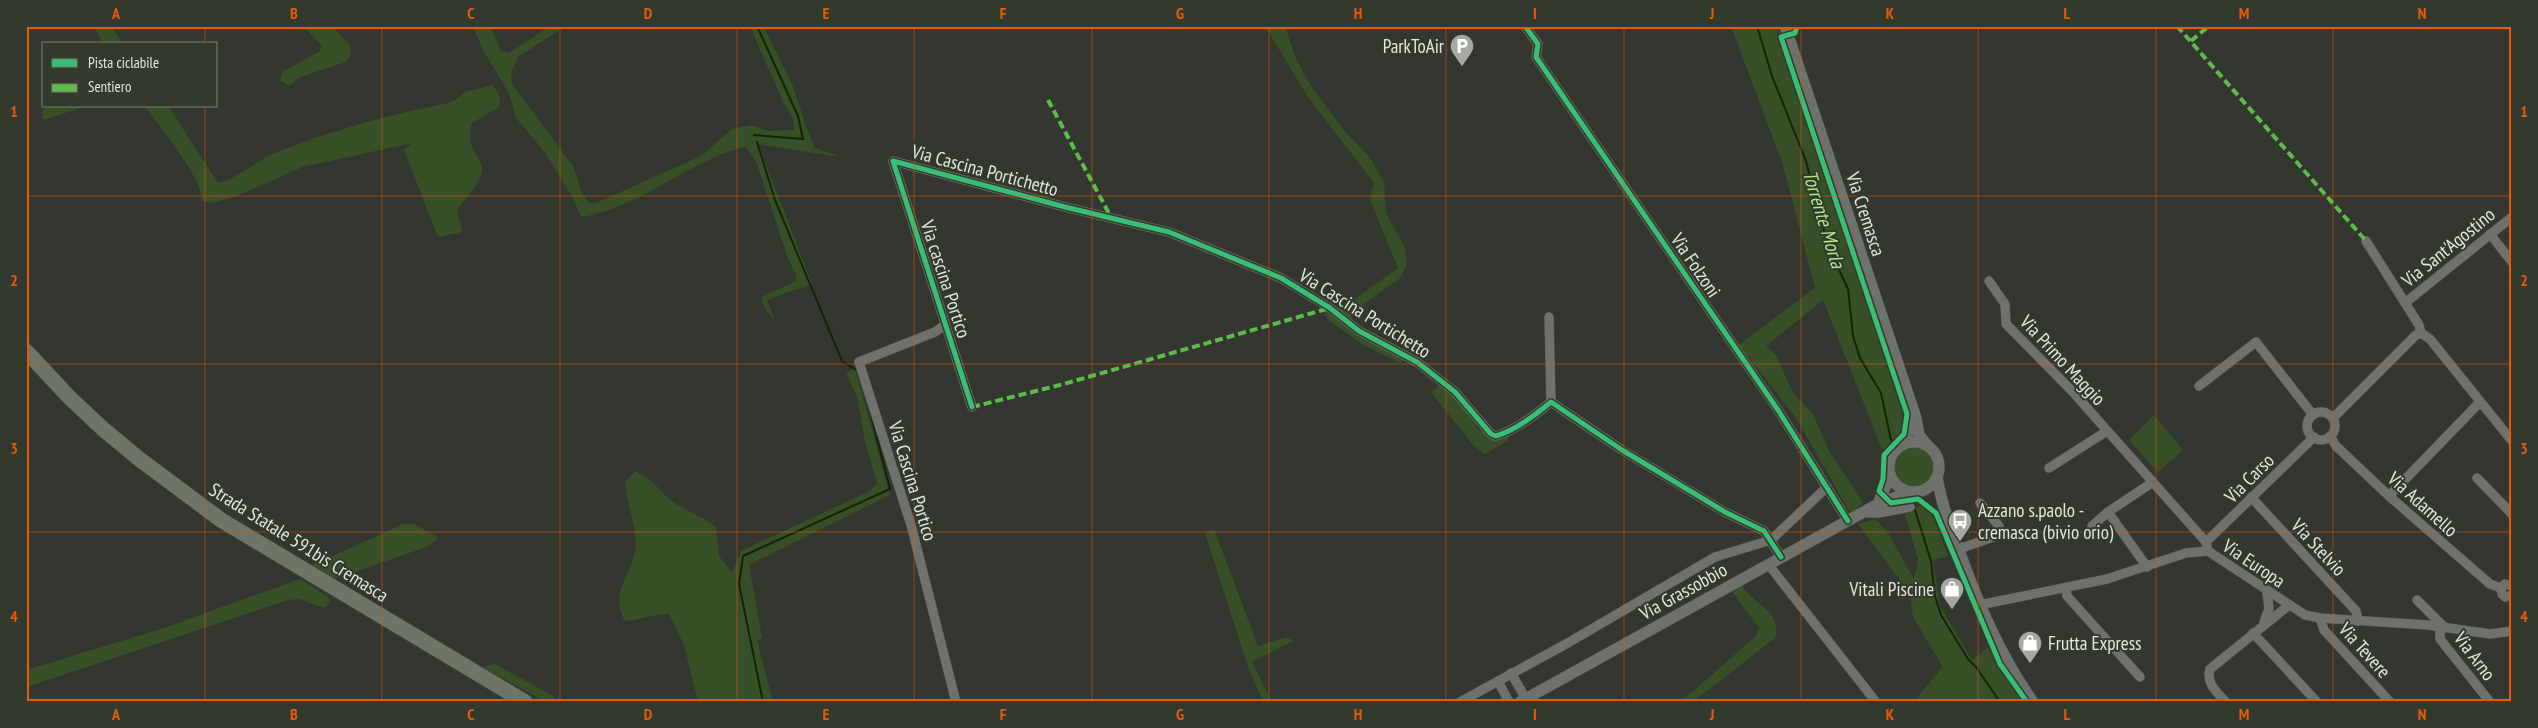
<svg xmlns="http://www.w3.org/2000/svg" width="2538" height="728" font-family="'PT Sans Narrow',sans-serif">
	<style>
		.green { fill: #385028 }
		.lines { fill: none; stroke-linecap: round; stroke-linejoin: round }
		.stream { stroke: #122505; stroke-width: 2 }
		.street-casing { stroke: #4f534d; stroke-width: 10 }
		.secondary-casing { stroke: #4f534d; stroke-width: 12 }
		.highway-casing { stroke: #4f534d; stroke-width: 16 }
		.street { stroke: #6e716c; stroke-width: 9 }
		.secondary { stroke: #6e716c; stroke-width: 11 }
		.highway { stroke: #6d7567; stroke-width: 15 }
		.quiet { stroke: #5cbc4b; stroke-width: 4; stroke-dasharray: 8 4; stroke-linecap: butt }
		.cycleway-casing { stroke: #323a2d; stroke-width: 8 }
		.cycleway { stroke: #3abd76; stroke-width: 5 }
		.grid { fill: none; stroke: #e8590c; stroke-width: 1; stroke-opacity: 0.55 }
		.labels { text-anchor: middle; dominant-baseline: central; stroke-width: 4; stroke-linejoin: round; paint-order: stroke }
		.poi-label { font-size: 19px; fill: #e2e7df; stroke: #323a2d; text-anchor: end }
		.street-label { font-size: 19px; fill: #e2e7df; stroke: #323a2d }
		.water-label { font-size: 20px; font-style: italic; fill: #aee888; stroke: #323a2d }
		.neatline { fill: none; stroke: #e8590c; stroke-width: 2 }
		.grid-label { font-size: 16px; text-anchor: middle; font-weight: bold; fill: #e8590c }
	</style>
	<rect width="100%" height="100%" fill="#333730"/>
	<!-- green -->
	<g class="green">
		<path d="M93 26H111L123 44H104Z"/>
		<path d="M303 26H331L350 45 351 54 346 62 300 77 289 86 280 80 282 72 319 52 322 46Z"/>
		<path d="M473 26H490L501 51 509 53 550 26H565L518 57 511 73 512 84 573 166 582 193 589 203H596L701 156 732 129 752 125 767 131 794 130 793 119 783 102 750 26H763L792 84 807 129 815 148 841 157 758 144 812 284 767 300 775 320C769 314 761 306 762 297L796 281V275L787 256 756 161 746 147C731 149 717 156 703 163 663 182 626 210 581 217L574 200 544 151 516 118 509 93 484 52Z"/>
		<path d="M1265 26H1285L1295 57 1311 86 1343 129 1371 159 1384 183 1386 213 1405 248 1407 264 1400 278 1359 308 1353 314 1348 327 1404 360 1400 363 1363 345 1327 319 1325 312 1340 310 1398 268 1370 200 1374 183 1308 97Z"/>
		<path d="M1731 26H1778L1904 414 1900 434 1883 452 1823 300 1766 346 1776 355 1793 393 1813 414 1829 451 1863 502 1851 514 1796 418 1739 345 1815 288 1783 165Z"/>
		<path d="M493 85 500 97 499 107 472 123C463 152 484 155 482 171 480 184 465 199 457 210L462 232 438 237 404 150 412 143 302 167 237 196 212 203 202 201C202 177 160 127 145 106H168L218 183C240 178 255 161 275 153 331 131 386 115 445 104L456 100 464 92Z"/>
		<path d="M45 106H87L43 120 42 112Z"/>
		<path d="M855 369 890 495 749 565 762 638 757 640 773 702H698L684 645 669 614C653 614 641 620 625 621 609 592 631 577 635 551 639 529 626 505 625 482L635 471C657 481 662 496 678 505 691 513 704 517 716 527L719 556 732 573 741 551 870 491 877 483 865 441 857 397 846 372Z"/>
		<path d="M1439 385 1454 396 1478 429 1493 438 1508 434V441L1485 454 1474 446 1431 392Z"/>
		<path d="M2154 415 2183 450 2158 472 2129 440Z"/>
		<circle cx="1914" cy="466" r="20"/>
		<path d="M1921 505 1932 513 1948 556 1933 560 1940 606 1972 660 1988 647 1998 666 2023 702H1913L1943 667 1913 617 1910 594 1858 524 1875 519 1887 531 1914 579 1918 559 1904 511Z"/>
		<path d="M403 524H414L439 538 426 547 335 579 311 566Z"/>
		<path d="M1214 529 1258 646 1286 637 1293 641 1252 662 1272 702H1263L1249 670 1205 533Z"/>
		<path d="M300 579 328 597 330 601 325 608 299 599 288 600 26 687V670L161 629Z"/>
		<path d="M1742 585C1751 604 1783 610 1775 638L1693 702H1678L1690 694 1755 637 1759 628 1733 593V590Z"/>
		<path d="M495 664 553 696 558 702H545L483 667Z"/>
	</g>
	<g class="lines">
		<!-- stream -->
		<g class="stream">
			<path d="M1757 26 1772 76 1806 161 1828 246 1848 289 1853 336 1860 358 1881 393 1891 440"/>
			<path d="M754 135 803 139 798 116 757 26"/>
			<path d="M757 142 775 200 842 361 858 371"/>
			<path d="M1915 510 1931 561 1935 596 1941 615 1968 659 1976 667 2000 702"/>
			<path d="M763 702 739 584 743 556 890 489 868 403"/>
		</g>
		<defs>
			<g id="street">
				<path d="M1525 26 1538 44 1536 57 1778 410 1848 521"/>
				<path d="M2490 234 2512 262"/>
				<path d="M2366 241 2419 325 2421 333 2430 339 2512 441"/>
				<path d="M1989 281 2005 304 2006 324 2072 391 2206 542 2208 551"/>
				<path d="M2405 303 2512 217"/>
				<path d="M1549 317 1551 402"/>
				<path d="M945 325 935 332 859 362 911 525 956 702"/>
				<path d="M2199 386 2256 342 2313 415"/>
				<path d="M972 407 893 161 1065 207 1169 232 1281 278 1330 308 1359 331 1417 362 1455 392 1491 434 1496 436C1516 430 1535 415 1551 402L1622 450 1725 512 1764 531 1781 557"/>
				<circle cx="2321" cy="426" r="14"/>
				<path d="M2333 418 2416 335 2421 333"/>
				<path d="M2330 436 2336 446 2389 496 2490 584 2501 588"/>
				<path d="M2049 468 2107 431"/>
				<path d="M2477 478 2512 514"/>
				<path d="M2389 496 2480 402"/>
				<path d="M2251 497 2356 611 2358 621"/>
				<path d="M1864 513H1879L1910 507"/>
				<path d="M2092 526 2108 512"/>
				<path d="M2206 542 2314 437"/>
				<path d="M1959 549 1993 537 1999 526 1980 503"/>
				<path d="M1768 564 1876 702"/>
				<path d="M2147 567 2108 512 2153 482"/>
				<path d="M2512 586 2505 584 2501 588 2502 594 2505 597 2512 595"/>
				<path d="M2066 588 2067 596 2140 677"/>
				<path d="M2417 600 2445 628"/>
				<path d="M1979 605 2107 579 2186 553 2208 551 2305 615 2320 618 2428 625 2490 634 2512 631"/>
				<path d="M2320 618 2324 630 2390 702"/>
				<path d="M2264 622 2269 609 2267 592"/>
				<path d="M2440 627V639L2490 702"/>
				<path d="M2253 633 2317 702"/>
				<path d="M1511 673 1526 699"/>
				<path d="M1498 681 1509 702"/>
				<path d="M1460 702 1566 644 1715 557 1771 540 1827 487"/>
				<path d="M2226 702C2216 691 2206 684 2210 669L2288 606"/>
			</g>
			<g id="secondary">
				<path d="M1785 26 1916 418 1919 435 1928 446"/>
				<circle cx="1914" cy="467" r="25"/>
				<path d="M1905 443 1913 414"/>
				<path d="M1937 477C1941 502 1950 526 1959 550 1978 604 2000 655 2033 702"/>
				<path d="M1878 504 1886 485 1888 471"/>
				<path d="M1520 702 1878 504 1909 492"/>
			</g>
			<path id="highway" d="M26 351 69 397 103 429 138 458 221 520 525 702"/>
		</defs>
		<!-- street casing -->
		<use href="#street" class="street-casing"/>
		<!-- secondary casing -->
		<use href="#secondary" class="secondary-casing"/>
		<!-- highway casing -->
		<use href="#highway" class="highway-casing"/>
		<!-- street -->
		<use href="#street" class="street"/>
		<!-- secondary -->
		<use href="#secondary" class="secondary"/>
		<!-- highway -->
		<use href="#highway" class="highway"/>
		<!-- quiet -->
		<g class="quiet">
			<path d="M2177 26 2366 241"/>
			<path d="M2191 41 2209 26"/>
			<path d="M1048 100 1112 219"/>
			<path d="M972 407 1060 385 1330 308"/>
		</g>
		<defs>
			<g id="cycleway">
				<path d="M1525 26 1538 44 1536 57 1778 410 1848 521"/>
				<path d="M1797 26 1795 33 1781 37 1907 414 1904 434 1884 455 1883 479 1879 491 1891 503 1918 499 1936 513 2000 664 2027 702"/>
				<path d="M972 407 893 161 1065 207 1169 232 1281 278 1330 308 1359 331 1417 362 1455 392 1491 434 1496 436C1516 430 1535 415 1551 402L1622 450 1725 512 1764 531 1781 557"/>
			</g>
		</defs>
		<!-- cycleway casing -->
		<use href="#cycleway" class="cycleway-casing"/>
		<!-- cycleway -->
		<use href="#cycleway" class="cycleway"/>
	</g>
	<!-- grid -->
	<path class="grid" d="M205 26V44M382 26V702M560 26V702M737 26V702M914 26V702M1092 26V702M1269 26V702M1446 26V702M1624 26V702M1801 26V702M1978 26V702M2156 26V702M2333 26V702M205 106V702M26 196H2512M26 364H2512M26 532H2512"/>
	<!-- icons -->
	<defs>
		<symbol id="parking-pin" viewBox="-11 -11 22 30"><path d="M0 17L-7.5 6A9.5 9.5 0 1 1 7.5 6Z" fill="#a5a9a2" stroke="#323a2d"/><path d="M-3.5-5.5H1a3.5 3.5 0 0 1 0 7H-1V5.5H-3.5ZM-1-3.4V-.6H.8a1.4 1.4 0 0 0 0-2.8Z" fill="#fff"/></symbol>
		<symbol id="bus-pin" viewBox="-11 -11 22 30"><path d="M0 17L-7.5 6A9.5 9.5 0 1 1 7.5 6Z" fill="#a5a9a2" stroke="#323a2d"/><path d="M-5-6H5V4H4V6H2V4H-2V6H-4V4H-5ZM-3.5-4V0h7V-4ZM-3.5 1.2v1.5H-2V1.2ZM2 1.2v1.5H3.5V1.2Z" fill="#fff"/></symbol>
		<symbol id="shop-pin" viewBox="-11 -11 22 30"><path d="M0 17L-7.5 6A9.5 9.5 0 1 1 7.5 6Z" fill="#a5a9a2" stroke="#323a2d"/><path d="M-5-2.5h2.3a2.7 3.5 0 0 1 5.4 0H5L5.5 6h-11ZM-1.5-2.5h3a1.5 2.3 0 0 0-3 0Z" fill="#fff"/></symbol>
	</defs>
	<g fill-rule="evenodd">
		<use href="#parking-pin" x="1448" y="32" width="28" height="38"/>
		<use href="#bus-pin" x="1946" y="507" width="28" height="38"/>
		<use href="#shop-pin" x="1938" y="575" width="28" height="38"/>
		<use href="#shop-pin" x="2016" y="629" width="28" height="38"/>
	</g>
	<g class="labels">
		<!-- poi labels -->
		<g class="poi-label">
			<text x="1444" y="46">ParkToAir</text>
			<text x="1978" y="510" text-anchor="start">Azzano s.paolo -<tspan x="1978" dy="22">cremasca (bivio orio)</tspan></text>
			<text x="1934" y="589">Vitali Piscine</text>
			<text x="2048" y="643" text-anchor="start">Frutta Express</text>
		</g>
		<!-- street labels -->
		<g class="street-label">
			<text transform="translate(985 170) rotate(15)">Via Cascina Portichetto</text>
			<text transform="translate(1866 214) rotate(72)">Via Cremasca</text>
			<text transform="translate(2448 247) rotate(-39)">Via Sant'Agostino</text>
			<text transform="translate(1696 265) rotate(56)">Via Folzoni</text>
			<text transform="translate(946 279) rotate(72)">Via cascina Portico</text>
			<text transform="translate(1365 313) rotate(32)">Via Cascina Portichetto</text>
			<text transform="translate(2063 360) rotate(47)">Via Primo Maggio</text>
			<text transform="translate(2249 478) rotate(-45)">Via Carso</text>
			<text transform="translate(913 481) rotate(73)">Via Cascina Portico</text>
			<text transform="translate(2423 504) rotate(42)">Via Adamello</text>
			<text transform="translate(299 542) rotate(32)">Strada Statale 591bis Cremasca</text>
			<text transform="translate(2319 547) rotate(47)">Via Stelvio</text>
			<text transform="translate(2254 563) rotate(34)">Via Europa</text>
			<text transform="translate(1683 591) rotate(-29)">Via Grassobbio</text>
			<text transform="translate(2365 650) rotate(48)">Via Tevere</text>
			<text transform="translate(2475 656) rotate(53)">Via Arno</text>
		</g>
		<!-- water labels -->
		<g class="water-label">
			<text transform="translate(1824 219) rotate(73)">Torrente Morla</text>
		</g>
	</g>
	<!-- border -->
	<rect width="2538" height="728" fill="none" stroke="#323a2d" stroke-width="55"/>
	<!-- legend -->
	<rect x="42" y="42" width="175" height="65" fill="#323a2d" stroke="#787f74"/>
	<rect x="52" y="59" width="25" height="8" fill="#3abd76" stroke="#787f74"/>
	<text x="88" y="68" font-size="15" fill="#e2e7df">Pista ciclabile</text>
	<rect x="52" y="84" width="25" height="8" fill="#5cbc4b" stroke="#787f74"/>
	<text x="88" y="92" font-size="15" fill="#e2e7df">Sentiero</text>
	<rect x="28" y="28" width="2482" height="672" class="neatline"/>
	<g class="grid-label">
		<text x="116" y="19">A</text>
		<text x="294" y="19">B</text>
		<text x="471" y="19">C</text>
		<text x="648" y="19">D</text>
		<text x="826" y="19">E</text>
		<text x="1003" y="19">F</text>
		<text x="1180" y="19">G</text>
		<text x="1358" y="19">H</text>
		<text x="1535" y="19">I</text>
		<text x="1712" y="19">J</text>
		<text x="1890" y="19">K</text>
		<text x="2067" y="19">L</text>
		<text x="2244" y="19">M</text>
		<text x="2422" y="19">N</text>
		<text x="14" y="117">1</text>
		<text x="2524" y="117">1</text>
		<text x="14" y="286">2</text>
		<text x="2524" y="286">2</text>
		<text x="14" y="454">3</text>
		<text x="2524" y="454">3</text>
		<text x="14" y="622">4</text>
		<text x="2524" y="622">4</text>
		<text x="116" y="720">A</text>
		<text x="294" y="720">B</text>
		<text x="471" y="720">C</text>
		<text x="648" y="720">D</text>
		<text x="826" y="720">E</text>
		<text x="1003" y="720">F</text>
		<text x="1180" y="720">G</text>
		<text x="1358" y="720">H</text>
		<text x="1535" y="720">I</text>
		<text x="1712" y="720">J</text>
		<text x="1890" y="720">K</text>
		<text x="2067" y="720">L</text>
		<text x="2244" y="720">M</text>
		<text x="2422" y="720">N</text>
	</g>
</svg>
